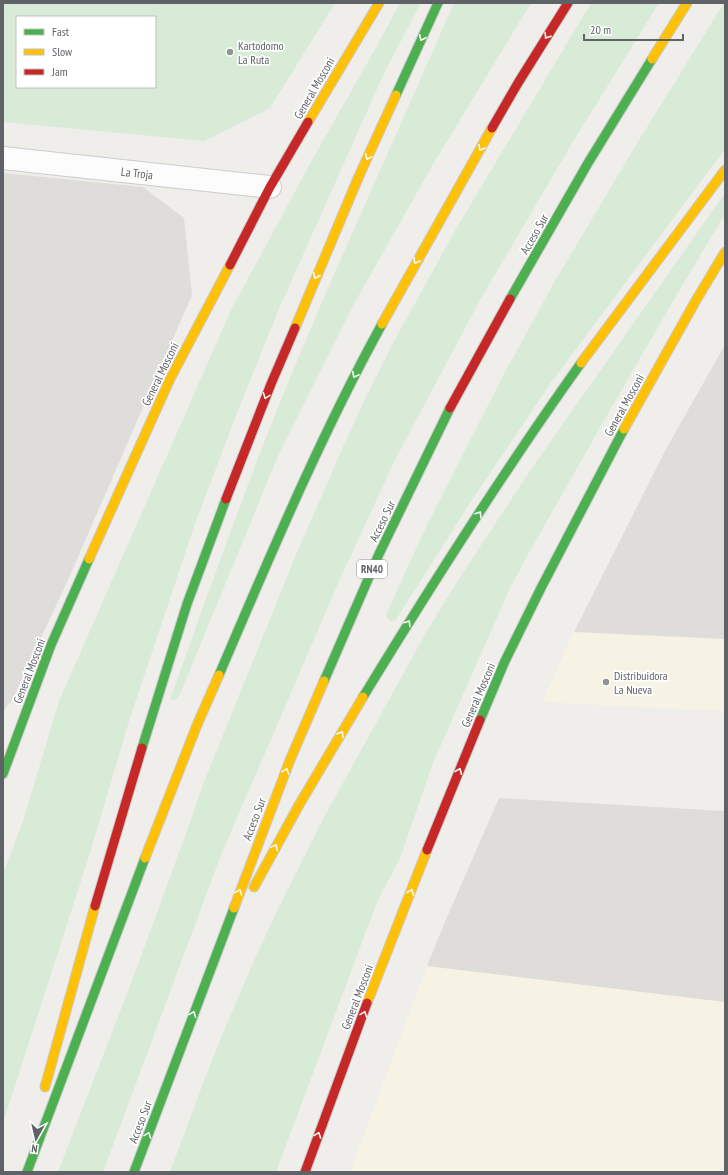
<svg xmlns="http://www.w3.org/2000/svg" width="728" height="1175" font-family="'PT Sans Narrow',sans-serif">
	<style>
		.commercial { fill: #f7f3e4 }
		.industrial { fill: #dfddda }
		.green { fill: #d8ebd6; fill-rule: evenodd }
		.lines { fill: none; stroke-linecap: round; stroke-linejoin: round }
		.street-casing { stroke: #cbcccc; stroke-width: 24 }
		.fast-casing { stroke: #cacacb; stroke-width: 11 }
		.slow-casing { stroke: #cacacb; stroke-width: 11 }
		.jam-casing { stroke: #cacacb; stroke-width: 11 }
		.street { stroke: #fdfcfc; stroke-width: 22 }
		.fast { stroke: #4caf50; stroke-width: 9 }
		.slow { stroke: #ffc107; stroke-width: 9 }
		.jam { stroke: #c62828; stroke-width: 9 }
		.oneway { stroke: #f6fbf6 }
		.poi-dot { fill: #919496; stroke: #fff; stroke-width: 1.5 }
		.labels { text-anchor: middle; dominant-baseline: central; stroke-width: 3.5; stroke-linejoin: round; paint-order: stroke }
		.shield { fill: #fff; stroke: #8f9295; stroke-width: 1 }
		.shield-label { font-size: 11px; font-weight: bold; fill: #5f6368 }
		.poi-label { font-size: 12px; fill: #5f6368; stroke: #fff; text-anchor: start }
		.street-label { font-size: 12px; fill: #5f6368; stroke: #fff }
	</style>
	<rect width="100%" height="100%" fill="#efeeea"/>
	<!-- commercial -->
	<g class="commercial">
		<path d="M574 632 725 639V711L542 702Z"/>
		<path d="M427 966 725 1002V1172H350Z"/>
	</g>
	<!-- industrial -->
	<g class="industrial">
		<path d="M3 173 143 187 184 218 192 295 67 582 12 700 3 711Z"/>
		<path d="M725 345V639L574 632 666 449Z"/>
		<path d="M499 798 725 811V1002L427 966 447 917Z"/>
	</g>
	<!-- green -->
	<g class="green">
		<path d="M3 3H335L270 108 204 141 3 122ZM17 17H155V87H17Z"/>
		<path d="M400 3H421L385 71 279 309 239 408 196 521 129 721 90 853 3 1123V874L23 821 59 701 231 310 312 160 374 51Z"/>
		<path d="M454 3H531L432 166 354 304 278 456 180 694 176 700H174L171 699V697C208 594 244 491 285 390 339 259 398 132 454 3Z"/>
		<path d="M591 3H659L574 140 480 300 394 462 340 579 221 855 103 1172H58L133 978 184 839 204 782 295 557 343 447 366 397 392 345 456 229Z"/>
		<path d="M724 3H725V149L550 384 470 503 395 621H390L386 617 387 612 427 525 504 374 555 281 639 140Z"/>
		<path d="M725 193V214L679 291 606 417 526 558 509 590 433 763 400 858 377 902 276 1172H170L202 1086 222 1035 253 963 277 911 322 821 428 629 464 571 534 465Z"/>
	</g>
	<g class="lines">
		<defs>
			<path id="street" d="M3 158 270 187"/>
			<g id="fast">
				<path d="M396 95 438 3"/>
				<path d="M510 299 588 163 652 59"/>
				<path d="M219 675C270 556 320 437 382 324"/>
				<path d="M324 681 379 554 450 408"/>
				<path d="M363 697C432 584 504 471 581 363"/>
				<path d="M480 720 505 661 541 588 624 429"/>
				<path d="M142 748 187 604 226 499"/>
				<path d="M3 774 51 645 89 559"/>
				<path d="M27 1172 145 858"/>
				<path d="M134 1172 234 908"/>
			</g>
			<g id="slow">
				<path d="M652 59 687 3"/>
				<path d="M308 122 379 3"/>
				<path d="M382 324 492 128"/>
				<path d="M295 328 359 176 396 95"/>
				<path d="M581 363 725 170"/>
				<path d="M624 429 695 302 725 252"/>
				<path d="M89 559 170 379 230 265"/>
				<path d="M145 858 197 725 219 675"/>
				<path d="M254 887 299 805 363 697"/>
				<path d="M234 908 290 760 324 681"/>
				<path d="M367 1003 427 850"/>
				<path d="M45 1087 95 906"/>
			</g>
			<g id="jam">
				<path d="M492 128 518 83 568 3"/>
				<path d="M230 265 270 187 308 122"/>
				<path d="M450 408 510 299"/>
				<path d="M226 499 271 384 295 328"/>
				<path d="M427 850 480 720"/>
				<path d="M95 906 142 748"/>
				<path d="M305 1172 367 1003"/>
			</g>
		</defs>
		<!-- street casing -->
		<use href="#street" class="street-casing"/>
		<!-- fast casing -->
		<use href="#fast" class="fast-casing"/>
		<!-- slow casing -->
		<use href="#slow" class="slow-casing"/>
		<!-- jam casing -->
		<use href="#jam" class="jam-casing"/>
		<!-- street -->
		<use href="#street" class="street"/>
		<!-- fast -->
		<use href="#fast" class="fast"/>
		<!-- slow -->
		<use href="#slow" class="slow"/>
		<!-- jam -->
		<use href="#jam" class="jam"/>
	</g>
	<!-- one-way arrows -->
	<defs><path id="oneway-chevron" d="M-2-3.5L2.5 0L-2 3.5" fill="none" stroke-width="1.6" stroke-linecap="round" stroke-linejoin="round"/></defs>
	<g class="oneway">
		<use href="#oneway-chevron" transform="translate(547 36) rotate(122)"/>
		<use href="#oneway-chevron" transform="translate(422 38) rotate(115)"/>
		<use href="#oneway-chevron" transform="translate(481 148) rotate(120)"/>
		<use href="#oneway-chevron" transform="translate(368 157) rotate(114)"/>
		<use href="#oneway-chevron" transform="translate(416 261) rotate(119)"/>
		<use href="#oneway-chevron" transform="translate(316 276) rotate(113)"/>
		<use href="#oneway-chevron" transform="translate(355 375) rotate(117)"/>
		<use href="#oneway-chevron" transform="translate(266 396) rotate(111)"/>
		<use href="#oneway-chevron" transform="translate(479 514) rotate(-57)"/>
		<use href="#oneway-chevron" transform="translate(408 623) rotate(-57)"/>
		<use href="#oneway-chevron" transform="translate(341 734) rotate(-60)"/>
		<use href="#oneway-chevron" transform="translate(286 771) rotate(-69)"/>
		<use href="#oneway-chevron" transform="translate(459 771) rotate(-68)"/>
		<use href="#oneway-chevron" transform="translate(275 847) rotate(-62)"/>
		<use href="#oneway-chevron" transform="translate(239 892) rotate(-69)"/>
		<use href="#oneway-chevron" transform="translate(411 892) rotate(-68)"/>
		<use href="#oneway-chevron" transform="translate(193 1014) rotate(-69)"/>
		<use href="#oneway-chevron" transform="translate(364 1014) rotate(-70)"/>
		<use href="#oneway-chevron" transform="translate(148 1135) rotate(-69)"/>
		<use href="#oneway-chevron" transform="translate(318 1135) rotate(-70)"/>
	</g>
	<!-- markers -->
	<g class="poi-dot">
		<circle cx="230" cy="52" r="4"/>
		<circle cx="606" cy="682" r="4"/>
	</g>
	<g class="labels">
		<!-- shield labels -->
		<rect class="shield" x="357" y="560" width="30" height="18" rx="3"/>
		<g class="shield-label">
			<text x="372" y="569">RN40</text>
		</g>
		<!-- poi labels -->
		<g class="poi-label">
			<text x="238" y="45">Kartodomo<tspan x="238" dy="14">La Ruta</tspan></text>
			<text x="614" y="675">Distribuidora<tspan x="614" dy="14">La Nueva</tspan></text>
		</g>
		<!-- street labels -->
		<g class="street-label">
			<text transform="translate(314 88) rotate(-60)">General Mosconi</text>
			<text transform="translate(137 173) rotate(6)">La Troja</text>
			<text transform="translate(534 234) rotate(-60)">Acceso Sur</text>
			<text transform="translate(160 374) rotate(-64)">General Mosconi</text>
			<text transform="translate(624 405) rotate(-61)">General Mosconi</text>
			<text transform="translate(382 521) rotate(-64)">Acceso Sur</text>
			<text transform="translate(29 671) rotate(-69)">General Mosconi</text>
			<text transform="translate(478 695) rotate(-67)">General Mosconi</text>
			<text transform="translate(254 819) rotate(-69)">Acceso Sur</text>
			<text transform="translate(357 997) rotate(-69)">General Mosconi</text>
			<text transform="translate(140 1122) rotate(-69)">Acceso Sur</text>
		</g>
	</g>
	<!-- border -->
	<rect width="728" height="1175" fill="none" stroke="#5f6368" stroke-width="8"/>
	<!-- legend -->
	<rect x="16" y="16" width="140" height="72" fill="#ffffff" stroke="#bfc1c3"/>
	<rect x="24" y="29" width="20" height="6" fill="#4caf50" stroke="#bfc1c3"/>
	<text x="52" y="36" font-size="12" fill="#5f6368">Fast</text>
	<rect x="24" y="49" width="20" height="6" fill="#ffc107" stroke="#bfc1c3"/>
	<text x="52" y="56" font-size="12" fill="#5f6368">Slow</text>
	<rect x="24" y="69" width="20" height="6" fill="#c62828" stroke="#bfc1c3"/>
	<text x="52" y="76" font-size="12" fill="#5f6368">Jam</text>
	<!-- north arrow -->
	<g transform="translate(36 1139) rotate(188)" stroke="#ffffff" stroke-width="3" paint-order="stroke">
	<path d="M0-3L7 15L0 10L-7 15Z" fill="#5f6368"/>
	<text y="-6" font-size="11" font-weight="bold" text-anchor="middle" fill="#5f6368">N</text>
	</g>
	<!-- scale -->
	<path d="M584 34v6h99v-6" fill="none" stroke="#5f6368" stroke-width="2"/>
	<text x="590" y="34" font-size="12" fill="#5f6368" stroke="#ffffff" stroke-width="3" paint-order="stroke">20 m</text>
</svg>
